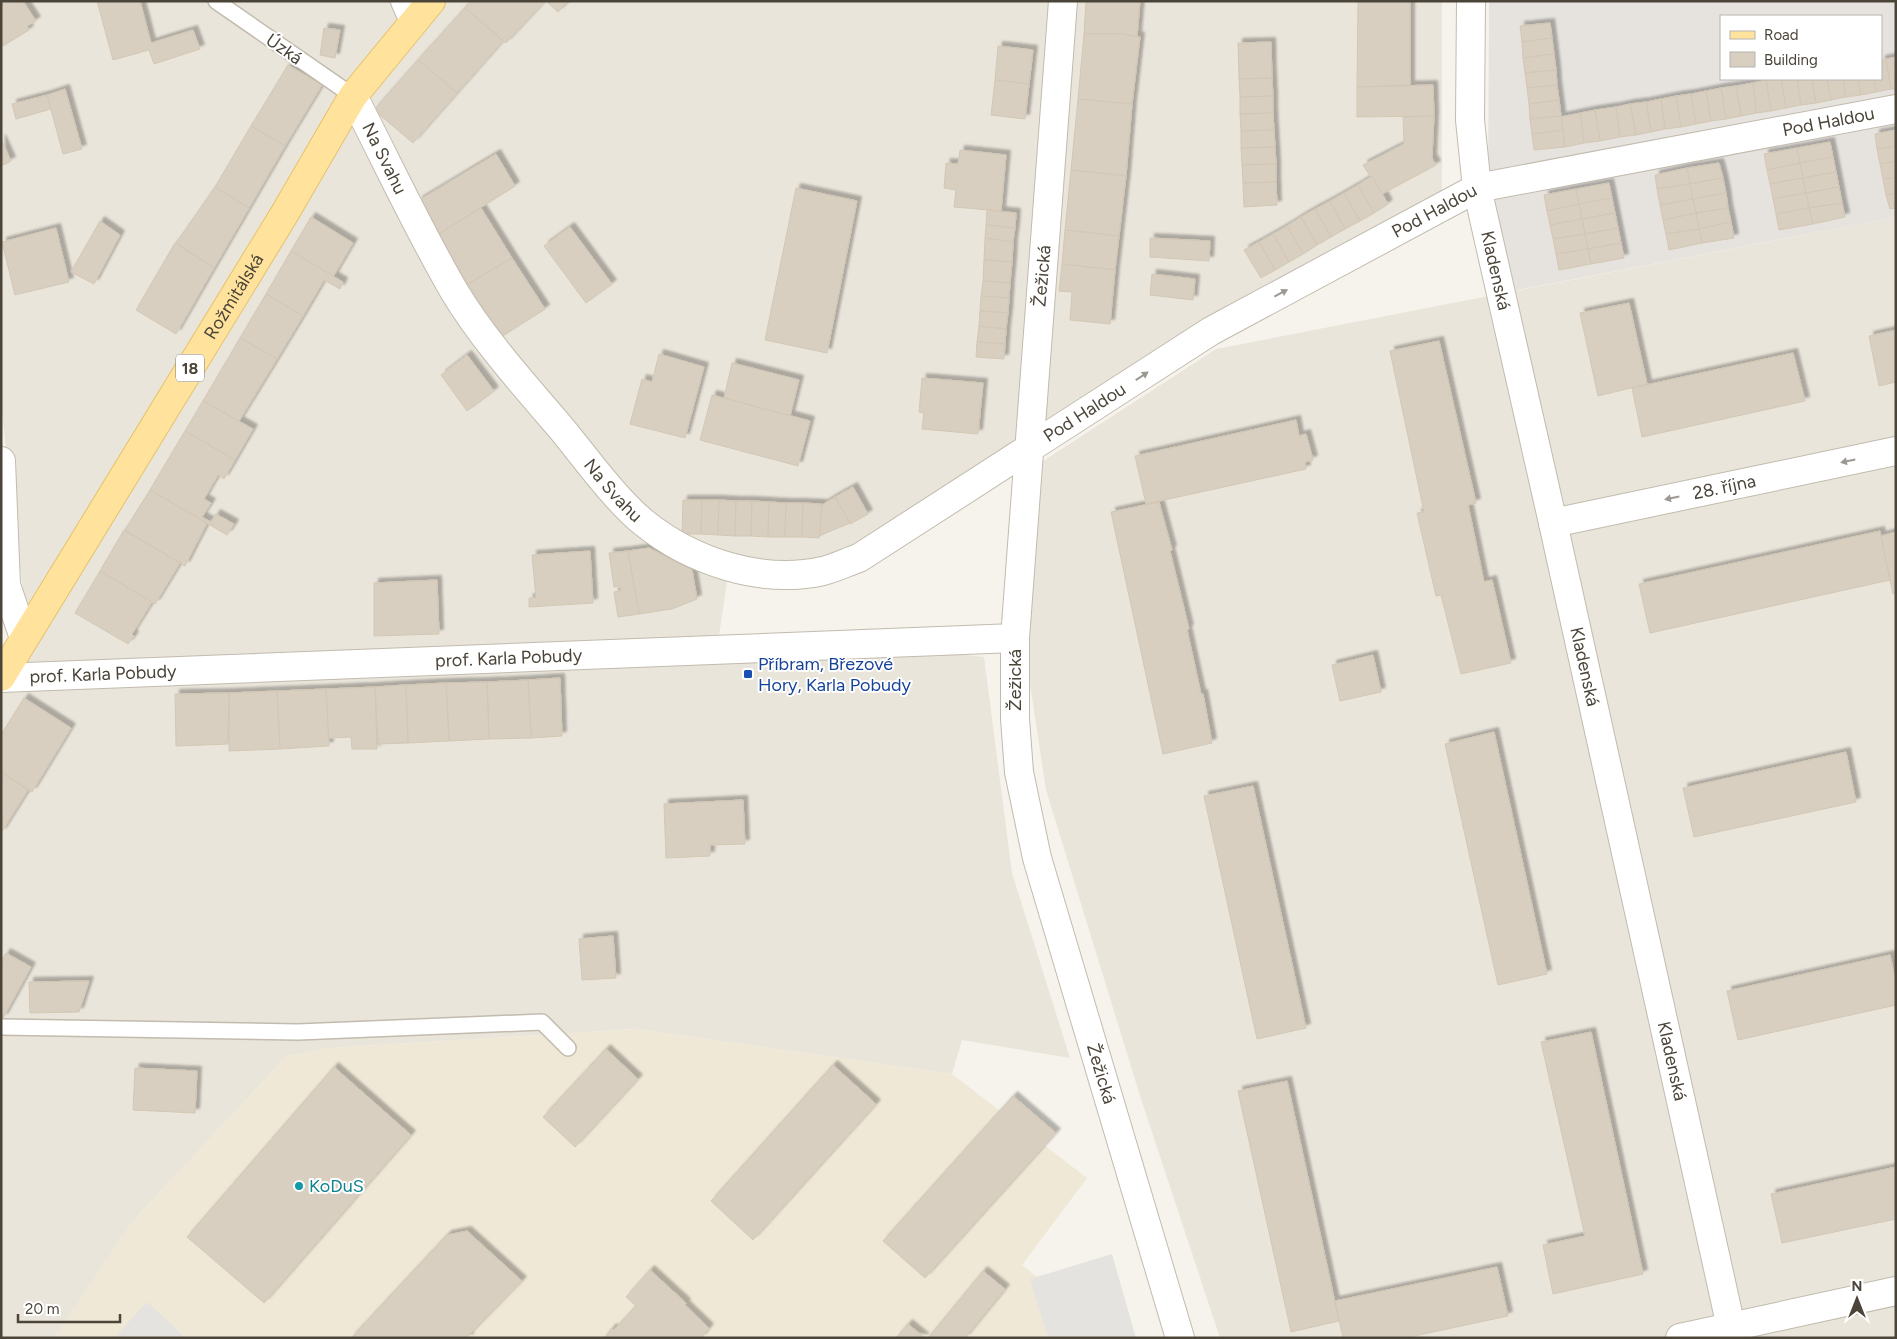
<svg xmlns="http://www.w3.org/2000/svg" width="1897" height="1339" font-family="Figtree,sans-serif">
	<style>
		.residential { fill: #eae5da }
		.industrial { fill: #e6e2dd; fill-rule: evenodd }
		.education { fill: #efe8d6 }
		.parking { fill: #e5e3e0 }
		.building { fill: #d8cfc1; stroke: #d3c7b4; filter: url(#shadow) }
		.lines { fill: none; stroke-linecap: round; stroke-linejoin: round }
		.service-casing { stroke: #c2bbae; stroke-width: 18 }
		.minor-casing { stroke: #c2bbae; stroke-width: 30 }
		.primary-casing { stroke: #e6c16a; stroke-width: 30 }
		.service { stroke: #fff; stroke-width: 15 }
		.minor { stroke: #fff; stroke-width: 28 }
		.primary { stroke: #ffe39c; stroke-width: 28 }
		.oneway { fill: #9c9892 }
		.transit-dot { fill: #1a4fb4; stroke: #fff; stroke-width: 2 }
		.culture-dot { fill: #0f9aa8; stroke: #fff; stroke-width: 2 }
		.labels { text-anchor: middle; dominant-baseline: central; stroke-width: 4; stroke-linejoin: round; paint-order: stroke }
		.shield { fill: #fff; stroke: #817c74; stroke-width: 1 }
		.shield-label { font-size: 16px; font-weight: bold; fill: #4b4439 }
		.street-label { font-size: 18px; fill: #4b4439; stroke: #fff }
		.transit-label { font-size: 18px; fill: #164399; stroke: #fff; text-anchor: start }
		.culture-label { font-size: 18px; fill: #0d838f; stroke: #fff; text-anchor: start }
	</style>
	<defs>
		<filter id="shadow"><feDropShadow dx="4.5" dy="-4.5" stdDeviation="1" flood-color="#0004"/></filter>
	</defs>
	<rect width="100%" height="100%" fill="#f6f3ec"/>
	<!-- residential -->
	<g class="residential">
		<path d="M1 1H1442V216L1219 341 855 559 728 575 717 649 854 643 984 657 1012 873 1070 1058 962 1040 952 1074 636 1029 331 1048 287 1056 133 1221 55 1338H1V691L29 642 1 406Z"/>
		<path d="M1896 217V1338H1220L1141 1099 1046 790 1025 651 1037 465 1216 349Z"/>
	</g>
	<!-- industrial -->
	<path class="industrial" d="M1489 1H1896V217L1512 291 1488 191ZM1721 16H1881V79H1721Z"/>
	<!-- education -->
	<path class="education" d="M636 1029 952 1074 1087 1178 1022 1265 1082 1313 1059 1338H55L133 1221 287 1056 331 1048Z"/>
	<!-- parking -->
	<g class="parking">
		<path d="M1112 1254 1136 1338H1048L1030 1279Z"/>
		<path d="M147 1302 172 1325 185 1338H114Z"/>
	</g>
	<!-- building -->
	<g class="building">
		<path d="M1 1H23L36 21 27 26 29 30 1 47Z"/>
		<path d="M97 1H140L151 43 193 30 200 49 154 64 149 50 113 60Z"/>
		<path d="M470 1H545L506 43 465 8Z"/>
		<path d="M546 1H569L558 12Z"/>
		<path d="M1086 1H1140L1137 37 1123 34H1084Z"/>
		<path d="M1358 1H1410V85L1357 87Z"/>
		<path d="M465 8 503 41 457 93 418 60Z"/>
		<path d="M1550 23 1552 38 1522 42 1520 26Z"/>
		<path d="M324 28 340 30 335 58 320 55Z"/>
		<path d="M1084 34H1123L1140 37 1132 104 1078 99Z"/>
		<path d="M1552 38 1554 54 1523 58 1522 42Z"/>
		<path d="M1271 42 1272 78 1239 79 1238 43Z"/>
		<path d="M998 46 1033 50 1029 84 995 80Z"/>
		<path d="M1554 54 1556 70 1525 73 1523 58Z"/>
		<path d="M1896 57V89H1891L1886 59Z"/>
		<path d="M1886 59 1891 89 1876 92 1874 79H1881V60Z"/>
		<path d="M418 60 457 93 413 143 374 110Z"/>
		<path d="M288 65 322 85 285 146 251 126Z"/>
		<path d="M1556 70 1557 85 1527 88 1525 73Z"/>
		<path d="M1272 78 1273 96 1240 97 1239 79Z"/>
		<path d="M1781 79H1797L1801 105 1786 108Z"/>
		<path d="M1781 79 1786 108 1771 111 1766 80Z"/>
		<path d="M1797 79H1812L1816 103 1801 105Z"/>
		<path d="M1812 79H1827L1831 100 1816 103Z"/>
		<path d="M1827 79H1843L1846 97 1831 100Z"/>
		<path d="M1843 79H1858L1861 95 1846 97Z"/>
		<path d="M1858 79H1874L1876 92 1861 95Z"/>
		<path d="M995 80 1029 84 1025 119 991 115Z"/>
		<path d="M1766 80 1771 111 1756 113 1753 83Z"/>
		<path d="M1753 83 1756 113 1741 116 1736 86Z"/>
		<path d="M1433 85 1434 116 1357 117V87Z"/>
		<path d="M1557 85 1559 100 1529 104 1527 88Z"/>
		<path d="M1736 86 1741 116 1726 119 1721 88Z"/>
		<path d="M1721 88 1726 119 1711 121 1706 91Z"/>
		<path d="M65 89 82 149 63 154 47 95Z"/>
		<path d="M1706 91 1711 121 1696 124 1691 94Z"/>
		<path d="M1691 94 1696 124 1681 127 1676 96Z"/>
		<path d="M47 95 51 109 16 119 12 104Z"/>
		<path d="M1273 96V113L1240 114V97Z"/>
		<path d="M1676 96 1681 127 1665 129 1661 99Z"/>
		<path d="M1078 99 1132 104 1126 176 1071 170Z"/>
		<path d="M1661 99 1665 129 1651 132 1646 102Z"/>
		<path d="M1559 100 1561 116 1530 119 1529 104Z"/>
		<path d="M1646 102 1651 132 1636 135 1630 104Z"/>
		<path d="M1630 104 1636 135 1620 137 1616 107Z"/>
		<path d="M1616 107 1620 137 1600 141 1595 110Z"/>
		<path d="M1595 110 1600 141 1584 143 1580 113Z"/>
		<path d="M1273 113 1274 130 1241 131 1240 114Z"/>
		<path d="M1580 113 1584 143 1565 147 1561 117Z"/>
		<path d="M1434 116 1432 158 1436 165 1382 194 1363 165 1404 144 1403 117Z"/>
		<path d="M1561 116 1563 130 1532 134 1530 119Z"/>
		<path d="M251 126 285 146 249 208 215 187Z"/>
		<path d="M1274 130 1275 147 1241 148V131Z"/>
		<path d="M1563 130 1565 147 1534 150 1532 134Z"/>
		<path d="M1896 130V146L1877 149 1875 134Z"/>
		<path d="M1 139 11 161 1 166Z"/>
		<path d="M1830 142 1833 157 1800 163 1797 148Z"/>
		<path d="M1896 146V161L1880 164 1877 149Z"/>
		<path d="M1275 147 1276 164 1242 165 1241 148Z"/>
		<path d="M1797 148 1800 163 1767 170 1764 154Z"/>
		<path d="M960 150 1006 155 1001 211 954 207 956 190 944 188 946 163 958 164Z"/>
		<path d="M496 154 515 186 437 235 418 201Z"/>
		<path d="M1833 157 1836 172 1803 178 1800 163Z"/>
		<path d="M1896 161V177L1883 179 1880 164Z"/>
		<path d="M1719 163 1723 178 1690 184 1687 168Z"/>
		<path d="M1800 163 1803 178 1770 184 1767 170Z"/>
		<path d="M1276 164V182L1243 183 1242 165Z"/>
		<path d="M1687 168 1690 184 1657 189 1655 175Z"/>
		<path d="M1071 170 1126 176 1119 236 1065 230Z"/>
		<path d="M1836 172 1839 187 1806 193 1803 178Z"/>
		<path d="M1372 176 1388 204 1374 213 1358 185Z"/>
		<path d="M1896 177V193L1886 195 1883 179Z"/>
		<path d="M1723 178 1726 193 1693 199 1690 184Z"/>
		<path d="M1803 178 1806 193 1773 199 1770 184Z"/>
		<path d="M1276 182 1277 205 1244 207 1243 183Z"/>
		<path d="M1609 183 1612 198 1579 204 1576 189Z"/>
		<path d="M1690 184 1693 199 1660 205 1657 189Z"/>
		<path d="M1358 185 1374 213 1360 221 1344 193Z"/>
		<path d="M215 187 249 208 214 268 176 243Z"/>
		<path d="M1839 187 1842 203 1809 208 1806 193Z"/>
		<path d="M796 188 857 201 827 353 765 340Z"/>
		<path d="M1576 189 1579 204 1547 211 1544 195Z"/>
		<path d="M1344 193 1360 221 1345 229 1330 201Z"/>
		<path d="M1726 193 1728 208 1696 213 1693 199Z"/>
		<path d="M1806 193 1809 208 1776 214 1773 199Z"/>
		<path d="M1896 193V208L1890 209 1886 195Z"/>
		<path d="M1612 198 1615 213 1582 219 1579 204Z"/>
		<path d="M1693 199 1696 213 1663 220 1660 205Z"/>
		<path d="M1330 201 1345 229 1331 237 1315 209Z"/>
		<path d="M1842 203 1845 217 1813 224 1809 208Z"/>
		<path d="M1579 204 1582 219 1550 225 1547 211Z"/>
		<path d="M481 208 512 258 468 284 437 235Z"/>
		<path d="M1728 208 1731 222 1699 229 1696 213Z"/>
		<path d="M1809 208 1813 224 1779 230 1776 214Z"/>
		<path d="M1315 209 1331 237 1317 245 1301 217Z"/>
		<path d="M987 210 1016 213 1015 228 986 225Z"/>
		<path d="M1615 213 1618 228 1585 234 1582 219Z"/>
		<path d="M1696 213 1699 229 1666 234 1663 220Z"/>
		<path d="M311 217 353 243 333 277 291 251Z"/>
		<path d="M1301 217 1317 245 1303 254 1287 226Z"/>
		<path d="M1582 219 1585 234 1553 239 1550 225Z"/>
		<path d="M100 221 120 235 94 284 71 272Z"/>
		<path d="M1731 222 1734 238 1702 243 1699 229Z"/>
		<path d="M986 225 1015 228 1013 242 985 238Z"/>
		<path d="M1287 226 1303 254 1289 262 1273 234Z"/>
		<path d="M570 227 612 284 586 303 544 246Z"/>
		<path d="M56 228 69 282 15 295 2 242Z"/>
		<path d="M1618 228 1621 243 1588 249 1585 234Z"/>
		<path d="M1699 229 1702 243 1669 250 1666 234Z"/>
		<path d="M1065 230 1119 236 1115 270 1062 264Z"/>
		<path d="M1273 234 1289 262 1275 270 1259 242Z"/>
		<path d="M1585 234 1588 249 1556 254 1553 239Z"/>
		<path d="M985 238 1013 242 1012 262 984 260Z"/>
		<path d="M1150 238 1210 241 1209 261 1150 257Z"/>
		<path d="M1259 242 1275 270 1261 278 1244 250Z"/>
		<path d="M175 243 214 268 176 334 136 310Z"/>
		<path d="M1621 243 1624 258 1591 264 1588 249Z"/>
		<path d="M1588 249 1591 264 1559 270 1556 254Z"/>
		<path d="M291 251 343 282 340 289 324 280 303 316 266 294Z"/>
		<path d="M512 258 545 309 501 337 468 284Z"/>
		<path d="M984 260 1012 262 1010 283 983 281Z"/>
		<path d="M1062 264 1115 270 1110 324 1070 320 1072 292 1059 291Z"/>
		<path d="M1152 274 1195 279 1193 300 1150 295Z"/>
		<path d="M983 281 1010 283 1009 298 981 296Z"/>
		<path d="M266 294 303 316 277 359 240 338Z"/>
		<path d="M981 296 1009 298 1008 313 980 311Z"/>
		<path d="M1629 303 1647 384 1598 396 1580 313Z"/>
		<path d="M980 311 1008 313 1006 329 979 326Z"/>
		<path d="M979 326 1006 329 1005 344 977 342Z"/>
		<path d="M1896 330V382L1879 386 1869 336Z"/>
		<path d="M240 338 277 359 239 421 203 401Z"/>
		<path d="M1439 341 1476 503 1468 505 1484 582 1492 580 1511 663 1461 674 1441 595 1436 596 1417 513 1424 512 1390 351Z"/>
		<path d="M977 342 1005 344 1004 359 976 357Z"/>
		<path d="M1793 353 1805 401 1642 437 1632 388Z"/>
		<path d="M659 354 704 367 685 438 630 424 642 379 652 382Z"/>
		<path d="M467 355 494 391 467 411 441 375Z"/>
		<path d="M732 363 799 380 790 416 724 398Z"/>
		<path d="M922 378 983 383 978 434 922 429 924 413 919 412Z"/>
		<path d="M712 395 810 421 798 466 700 440Z"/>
		<path d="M203 401 253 429 235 460 185 431Z"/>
		<path d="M1296 420 1299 436 1306 434 1313 460 1305 462 1306 469 1146 504 1135 456Z"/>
		<path d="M185 431 235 460 224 479 218 475 204 499 211 503 202 517 211 522 216 514 234 524 227 535 150 490Z"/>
		<path d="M853 487 868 514 850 524 835 497Z"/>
		<path d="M150 490 207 523 185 566 125 530Z"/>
		<path d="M835 497 850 523 819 536 822 505Z"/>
		<path d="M683 500H702L701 534H682Z"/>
		<path d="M702 500H719L718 535 701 534Z"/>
		<path d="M719 500 736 501 735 536 718 535Z"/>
		<path d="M736 501H752L751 536H735Z"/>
		<path d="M752 501 769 502 768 537 751 536Z"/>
		<path d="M769 502 786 503 785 537H768Z"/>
		<path d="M1159 502 1172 550 1170 551 1189 629 1187 630 1201 694H1203L1212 743 1163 754 1111 512Z"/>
		<path d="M786 503H803L802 537H785Z"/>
		<path d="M803 503 822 504 819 538 802 537Z"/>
		<path d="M124 530 180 563 155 604 100 571Z"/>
		<path d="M1880 531 1890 580 1650 633 1639 584Z"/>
		<path d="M1896 532V593L1893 594 1881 536Z"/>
		<path d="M649 548 692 570 697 599 672 609 639 614 628 551Z"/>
		<path d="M590 551 593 603 529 607V598H536L532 555Z"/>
		<path d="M628 551 639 614 618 617 614 592 621 591 620 586 614 587 609 553Z"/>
		<path d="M100 571 152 602 132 634 134 636 128 644 75 613Z"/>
		<path d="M437 580 439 634 374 636V583Z"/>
		<path d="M1373 655 1381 692 1340 701 1332 665Z"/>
		<path d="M560 678 562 736 531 738 528 680Z"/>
		<path d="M528 680 531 738 489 739 487 682Z"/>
		<path d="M487 682 489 739 449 741 446 683Z"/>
		<path d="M446 683 449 741 408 743 406 685Z"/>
		<path d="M406 685 408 743 378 744 375 687Z"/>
		<path d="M375 687 377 749H352L351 737 328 738 326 689Z"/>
		<path d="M326 689 329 746 280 749 277 691Z"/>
		<path d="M277 691 280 749 229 751V693Z"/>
		<path d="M229 693 228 744 176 746 175 694Z"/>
		<path d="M24 698 71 728 32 792 1 772V735Z"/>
		<path d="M1494 732 1547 974 1498 985 1445 744Z"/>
		<path d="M1846 752 1856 802 1694 837 1683 788Z"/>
		<path d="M1 772 28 790 1 833Z"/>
		<path d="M1253 786 1306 1028 1257 1039 1204 796Z"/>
		<path d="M743 800 745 844 710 845V856L666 858 664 804Z"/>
		<path d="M613 936 616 978 582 980 579 939Z"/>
		<path d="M6 953 31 967 3 1018 1 1017V962Z"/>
		<path d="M1890 955 1896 984V1005L1738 1040 1727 991Z"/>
		<path d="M89 981 79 1012 30 1013 29 982Z"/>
		<path d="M1591 1032 1643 1274 1553 1294 1543 1245 1585 1236 1541 1042Z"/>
		<path d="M606 1049 638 1079 575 1147 543 1117Z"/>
		<path d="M833 1065 876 1104 753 1240 711 1201Z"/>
		<path d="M334 1067 411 1135 264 1303 187 1237Z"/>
		<path d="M135 1068 197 1071 195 1113 133 1110Z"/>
		<path d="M1287 1081 1339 1321 1291 1332 1238 1091Z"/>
		<path d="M1013 1096 1056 1133 925 1278 883 1241Z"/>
		<path d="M1896 1167V1219L1782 1243 1771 1194Z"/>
		<path d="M467 1231 522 1281 468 1336 470 1338H351L447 1235Z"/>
		<path d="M1497 1267 1508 1316 1405 1338H1343L1335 1301Z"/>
		<path d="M650 1270 686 1303 685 1305 709 1328 701 1338H604L612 1328 614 1330 636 1306 626 1297Z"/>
		<path d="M983 1271 1005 1289 965 1338H928Z"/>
		<path d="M908 1324 925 1338H896Z"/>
	</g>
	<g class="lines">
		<defs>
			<g id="service">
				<path d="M216 1 353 96"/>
				<path d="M1 1027 298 1032 542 1022 568 1048"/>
			</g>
			<g id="minor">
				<path d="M405 1 414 21"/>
				<path id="s1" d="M1063 1 1015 638V719L1019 772 1037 858 1180 1338"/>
				<path id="s2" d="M1471 1 1470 120 1477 188 1553 523 1731 1327"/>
				<path id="s3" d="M353 96C386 160 418 229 454 291 482 338 525 386 561 428 584 456 615 499 643 522 691 561 761 585 823 571 835 568 847 562 859 558L1211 331 1477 188 1896 109"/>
				<path d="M1 461 6 585 24 638"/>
				<path id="s4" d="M1553 523 1896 451"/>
				<path id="s5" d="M1 678 1015 638"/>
				<path d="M1680 1338 1896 1291"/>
			</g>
			<g id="primary">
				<path id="s6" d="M1 677 285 213 353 96 431 1"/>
			</g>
		</defs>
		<!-- service casing -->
		<use href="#service" class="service-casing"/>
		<!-- minor casing -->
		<use href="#minor" class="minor-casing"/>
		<!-- primary casing -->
		<use href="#primary" class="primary-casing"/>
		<!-- service -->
		<use href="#service" class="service"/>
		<!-- minor -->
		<use href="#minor" class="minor"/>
		<!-- primary -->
		<use href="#primary" class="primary"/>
	</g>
	<!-- one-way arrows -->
	<defs><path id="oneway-solid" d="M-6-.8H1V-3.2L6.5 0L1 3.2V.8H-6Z" transform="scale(1.25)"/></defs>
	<g class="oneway">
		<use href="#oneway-solid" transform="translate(1281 293) rotate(-28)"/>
		<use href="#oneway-solid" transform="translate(1142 376) rotate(-33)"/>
		<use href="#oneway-solid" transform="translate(1848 461) rotate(168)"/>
		<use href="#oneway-solid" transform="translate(1672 498) rotate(168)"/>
	</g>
	<!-- markers -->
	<rect class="transit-dot" x="743" y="669" width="10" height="10" rx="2.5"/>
	<circle class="culture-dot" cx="299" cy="1186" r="5"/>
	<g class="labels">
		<!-- shield labels -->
		<rect class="shield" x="176" y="354.5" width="28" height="27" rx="4"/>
		<g class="shield-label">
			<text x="190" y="368">18</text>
		</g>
		<!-- street labels -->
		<g class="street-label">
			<text transform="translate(284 49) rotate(35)">Úzká</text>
			<text stroke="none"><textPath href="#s3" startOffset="1828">Pod Haldou</textPath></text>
			<text stroke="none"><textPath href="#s3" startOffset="70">Na Svahu</textPath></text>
			<text stroke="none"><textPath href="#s3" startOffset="1422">Pod Haldou</textPath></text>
			<text stroke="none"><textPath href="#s2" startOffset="272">Kladenská</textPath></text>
			<text transform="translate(1042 276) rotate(-85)">Žežická</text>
			<text stroke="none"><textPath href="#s6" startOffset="446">Rožmitálská</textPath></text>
			<text stroke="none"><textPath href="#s3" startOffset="1018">Pod Haldou</textPath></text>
			<text stroke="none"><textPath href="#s4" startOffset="175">28. října</textPath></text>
			<text stroke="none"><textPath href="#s3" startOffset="475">Na Svahu</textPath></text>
			<text stroke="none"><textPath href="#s5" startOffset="508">prof. Karla Pobudy</textPath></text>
			<text stroke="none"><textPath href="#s2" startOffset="678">Kladenská</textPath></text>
			<text stroke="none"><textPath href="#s5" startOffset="102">prof. Karla Pobudy</textPath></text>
			<text transform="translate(1015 680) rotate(-90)">Žežická</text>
			<text stroke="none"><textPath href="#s2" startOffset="1082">Kladenská</textPath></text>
			<text stroke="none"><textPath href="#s1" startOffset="1086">Žežická</textPath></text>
		</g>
		<!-- transit labels -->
		<g class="transit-label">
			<text x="758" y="664">Příbram, Březové<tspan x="758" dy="21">Hory, Karla Pobudy</tspan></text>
		</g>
		<!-- culture labels -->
		<g class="culture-label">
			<text x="309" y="1186">KoDuS</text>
		</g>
	</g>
	<!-- border -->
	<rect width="1897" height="1339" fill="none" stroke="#4b4439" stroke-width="5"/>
	<!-- legend -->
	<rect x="1720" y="15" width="162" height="65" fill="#ffffff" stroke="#b7b4b0"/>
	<rect x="1730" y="31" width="25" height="8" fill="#ffe39c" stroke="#b7b4b0"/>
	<text x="1764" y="40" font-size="15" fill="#4b4439">Road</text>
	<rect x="1730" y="52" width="25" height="15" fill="#d8cfc1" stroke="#b7b4b0"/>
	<text x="1764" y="65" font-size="15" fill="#4b4439">Building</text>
	<!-- north arrow -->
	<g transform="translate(1857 1299)" stroke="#ffffff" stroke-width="4" paint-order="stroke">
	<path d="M0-4L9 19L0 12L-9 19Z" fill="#4b4439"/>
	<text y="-8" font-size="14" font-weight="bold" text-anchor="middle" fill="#4b4439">N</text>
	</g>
	<!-- scale -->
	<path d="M18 1314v8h102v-8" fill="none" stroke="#4b4439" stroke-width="2.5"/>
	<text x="25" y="1314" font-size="15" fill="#4b4439" stroke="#ffffff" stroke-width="4" paint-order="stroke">20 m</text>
</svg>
